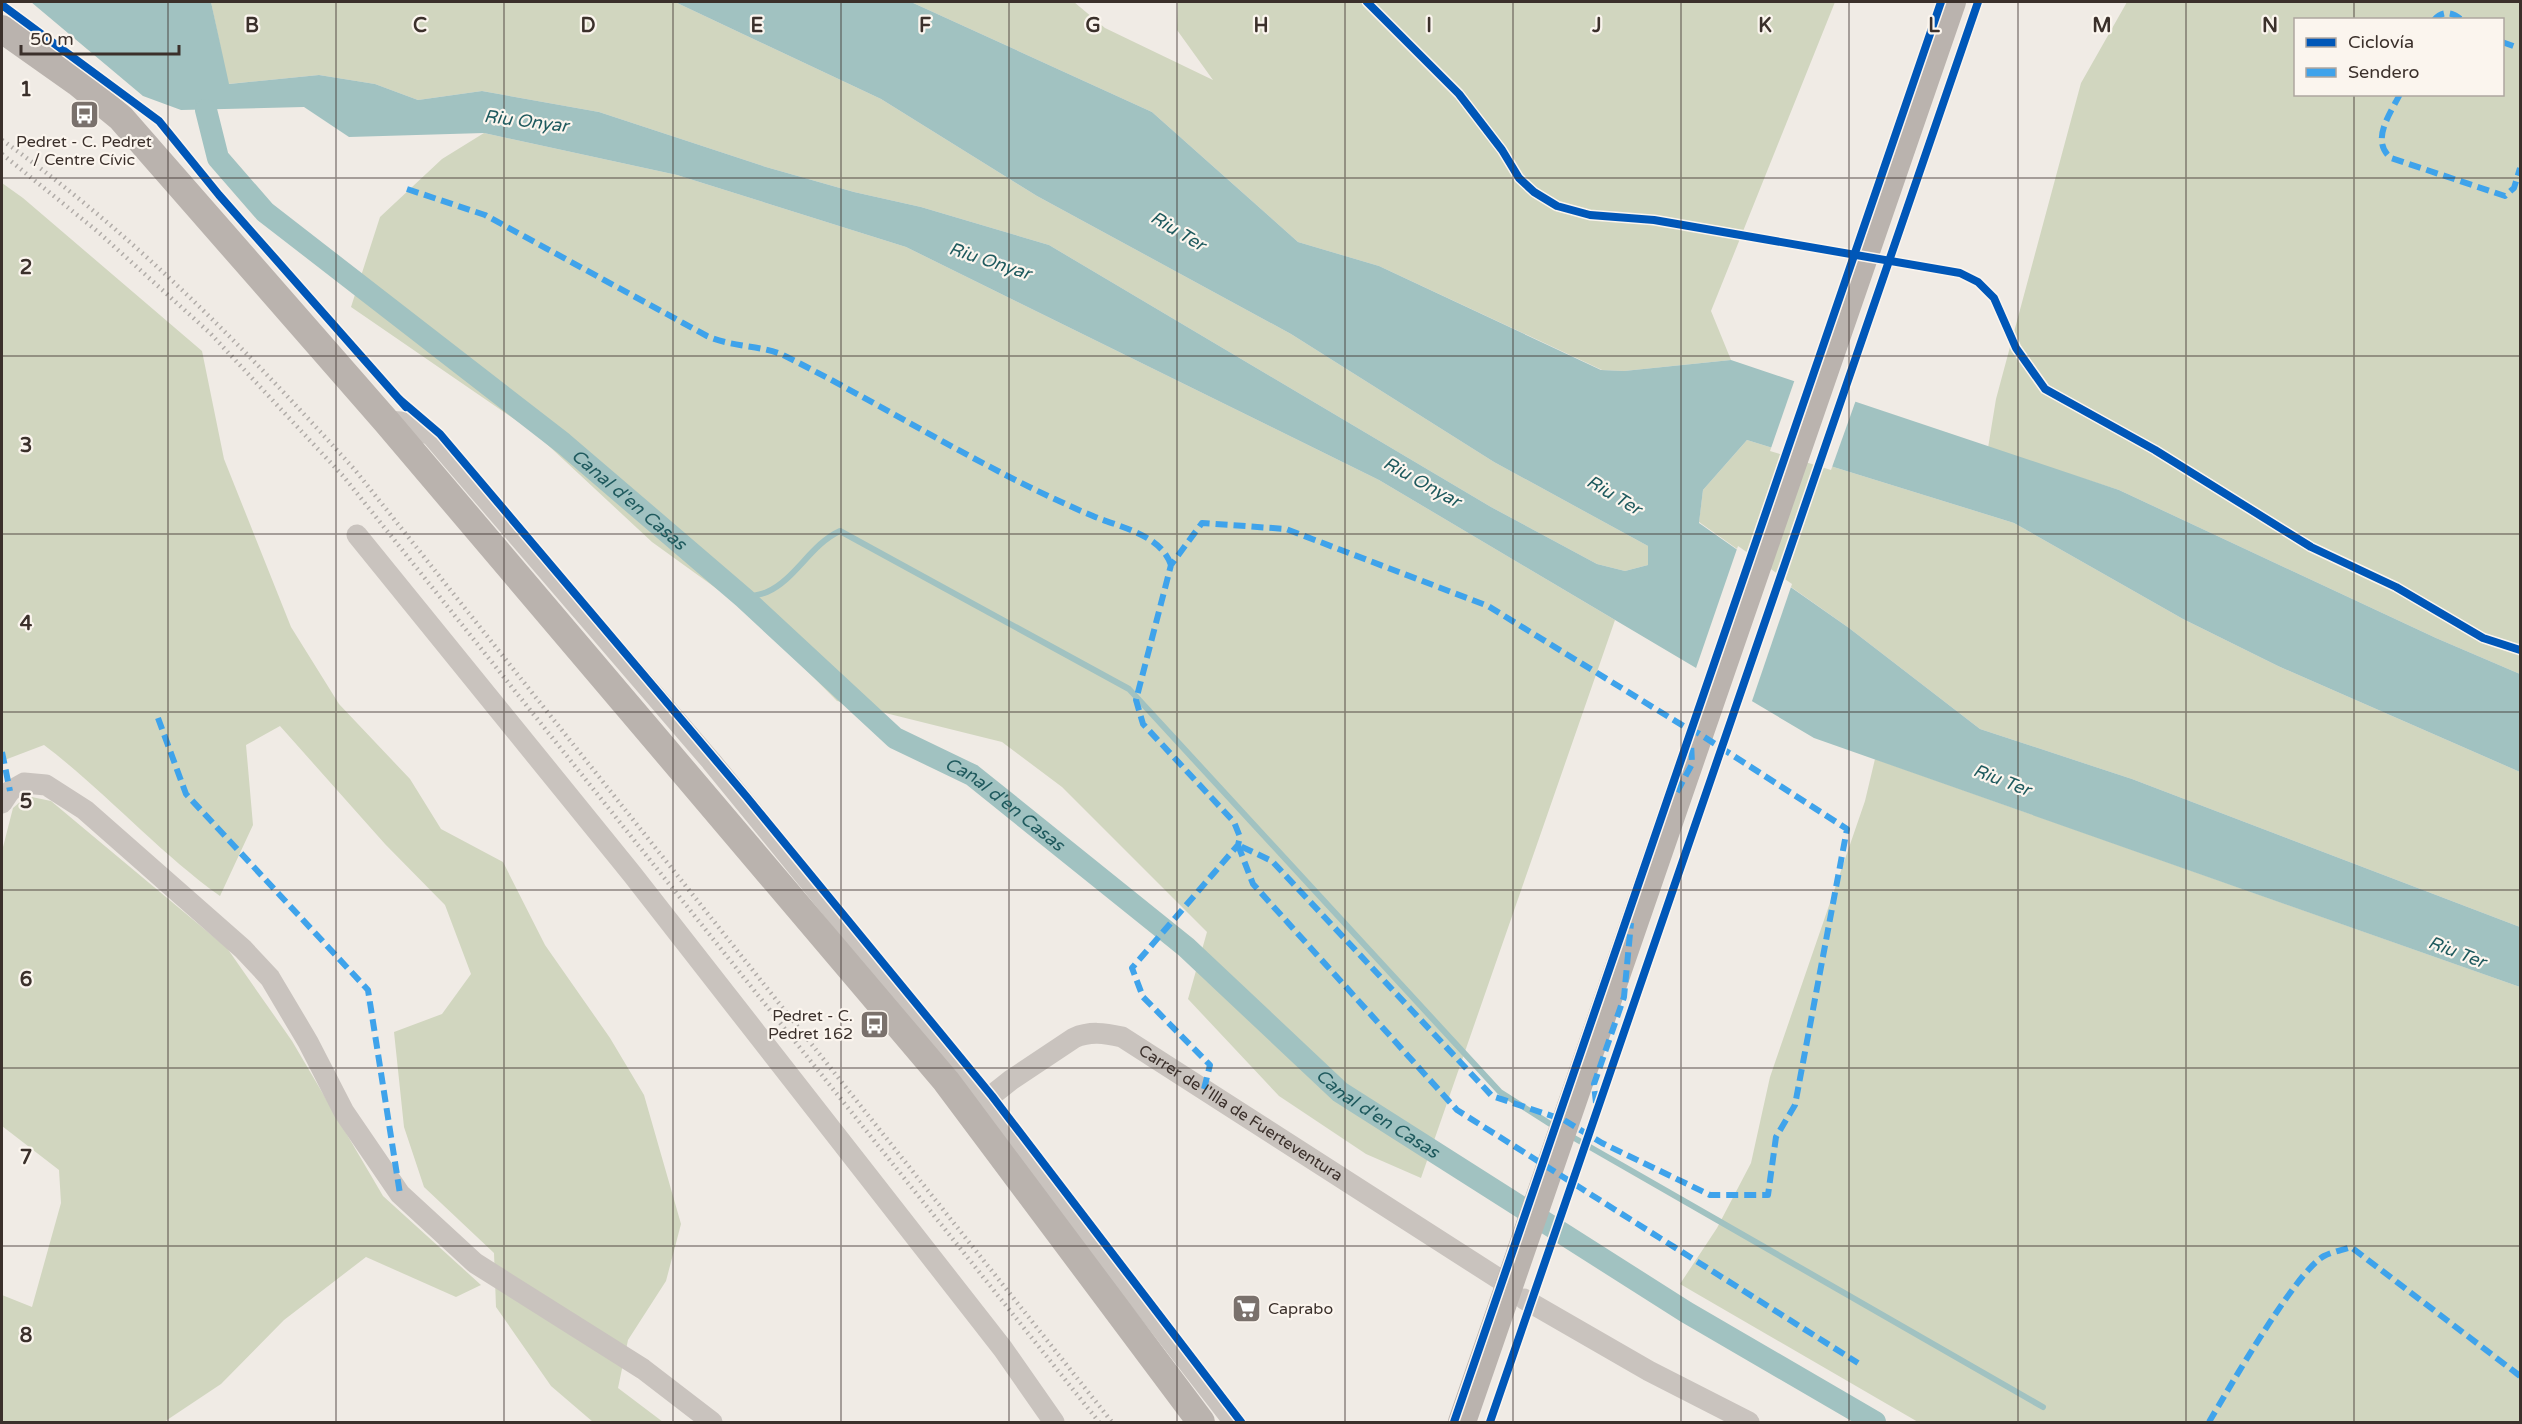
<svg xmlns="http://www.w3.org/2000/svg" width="2522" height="1424" font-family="'Varela Round',sans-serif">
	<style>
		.green { fill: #d1d6bf; fill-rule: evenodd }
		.water { fill: #a1c2c1 }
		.pier { fill: #f0ebe5 }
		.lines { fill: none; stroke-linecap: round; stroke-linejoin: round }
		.stream { stroke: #a1c2c1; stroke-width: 6 }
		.canal { stroke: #a1c2c1; stroke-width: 22 }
		.street { stroke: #c9c3be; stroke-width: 21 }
		.secondary { stroke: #bab3ae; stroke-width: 28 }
		.rail { stroke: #b1aca8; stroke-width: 4.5; stroke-dasharray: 1.5 4.5; stroke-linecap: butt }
		.quiet { stroke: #3fa3eb; stroke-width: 6; stroke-dasharray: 12 6; stroke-linecap: butt }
		.cycleway-casing { stroke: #fbf5ee; stroke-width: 11 }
		.cycleway { stroke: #0057b8; stroke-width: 8 }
		.grid { fill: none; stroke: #3b302b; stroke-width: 1.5; stroke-opacity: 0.55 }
		.labels { text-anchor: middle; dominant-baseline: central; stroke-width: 4.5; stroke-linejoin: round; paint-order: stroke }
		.poi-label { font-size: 16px; fill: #3b302b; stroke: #fbf5ee }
		.street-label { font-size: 16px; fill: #3b302b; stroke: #fbf5ee }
		.water-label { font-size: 18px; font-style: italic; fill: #1f5a5e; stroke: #fbf5ee }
		.grid-label { font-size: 20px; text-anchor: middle; font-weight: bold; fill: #3b302b; stroke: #fbf5ee; stroke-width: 4.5; stroke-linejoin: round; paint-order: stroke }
	</style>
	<rect width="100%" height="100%" fill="#f0ebe5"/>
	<!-- green -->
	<g class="green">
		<path d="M211 2H675L881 99 1037 196 1291 334 1494 462 1648 546V565L1625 571 1597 564 1491 507 1049 245 921 207 854 192 766 167 599 112 482 91 418 100 375 84 319 75 228 84Z"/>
		<path d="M911 2H1074L1105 28 1213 80 1177 30 1178 2H1835L1711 311 1731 360 1624 371 1602 370 1379 266 1298 242 1152 112Z"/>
		<path d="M2127 2H2520V674L2436 638 2119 490 1988 448 1996 399 2081 83ZM2296 20H2502V94H2296Z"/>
		<path d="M484 133 677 175 906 247 1379 480 1615 620 1421 1178 1366 1154 1279 1096 1188 999 1207 932 1062 787 1002 742 837 701 749 612 652 542 536 434 351 307 380 217 442 159Z"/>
		<path d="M2 183 23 198 202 351 224 459 291 627 339 704 410 779 441 829 503 862 545 945 610 1038 644 1095 681 1224 666 1281 628 1340 618 1388 663 1422H593L551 1386 496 1307 494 1253 424 1187 404 1127 394 1032 442 1014 471 974 445 905 385 844 280 726 246 745 253 825 220 896C157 851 106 792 44 745L2 761Z"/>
		<path d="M1747 440 2014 523 2183 619 2278 666 2520 772V927L2132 779 1980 729 1849 628 1699 522 1703 490Z"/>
		<path d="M1875 759 2520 987V1422H1918L1680 1284 1717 1228 1751 1163 1770 1077 1865 801Z"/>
		<path d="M27 796 51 801 227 948 292 1041 383 1196 481 1285 456 1297 366 1257 284 1320 221 1384 164 1422H2V1295L32 1307 61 1203 59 1170 2 1126V851L13 808Z"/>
	</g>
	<!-- water -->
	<path class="water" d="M31 2H211L229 84 319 75 375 84 418 100 482 91 599 112 766 167 854 192 921 207 1049 245 1491 507 1597 564 1625 571 1648 565V546L1494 462 1291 334 1037 196 881 99 675 2H911L1152 112 1298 242 1379 266 1601 370 1624 371 1731 360 2119 490 2436 638 2520 674V772L2278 666 2183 619 2014 523 1747 440 1703 490 1699 523 1849 628 1980 729 2132 779 2520 927V987L1814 738 1379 480 906 247 677 175 484 133 349 137 304 107 181 110 143 96Z"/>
	<!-- pier -->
	<g class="pier">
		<path d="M1795 379 1856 400 1831 470 1770 451Z"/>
		<path d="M1738 546 1792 584 1751 704 1695 671Z"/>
	</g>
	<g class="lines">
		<!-- stream -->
		<g class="stream">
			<path d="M744 598C751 596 760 595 767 592 795 580 811 544 840 531L1129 689 1500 1092 1555 1127"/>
			<path d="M1569 1135 2043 1407"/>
		</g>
		<!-- canal -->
		<path class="canal" id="s1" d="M206 110 218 158 265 212 563 443 744 598 895 738 972 775 1186 947 1340 1092 1686 1312 1875 1422"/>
		<!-- street -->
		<g class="street">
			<path d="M386 421 401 422 431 435 711 761 937 1038 1234 1422"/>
			<path d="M357 535 632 874 1003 1349 1054 1422"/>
			<path d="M2 803 10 791 24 783 46 785 85 810 243 949 270 978 308 1042 344 1112 400 1194 475 1263 643 1369 712 1422"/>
			<path id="s2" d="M977 1107 1011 1080 1074 1038C1090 1031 1104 1033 1122 1037L1510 1286"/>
			<path d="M1524 1299 1649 1371 1749 1422"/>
		</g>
		<!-- secondary -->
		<g class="secondary">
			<path d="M2 29 77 82 121 118 386 421 946 1081 1201 1422"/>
			<path d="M1462 1422 1952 2"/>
		</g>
		<!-- rail -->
		<g class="rail">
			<path d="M2 140C134 234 247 350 355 470L1112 1422"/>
			<path d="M2 154 97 231 210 333 344 477 1099 1422"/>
		</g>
		<!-- quiet -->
		<g class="quiet">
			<path d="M2434 20C2443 10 2452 12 2462 20"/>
			<path d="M2502 42 2519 48"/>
			<path d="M2400 94C2390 114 2370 141 2391 158L2505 196 2514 188 2520 168"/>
			<path d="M407 189 485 215 707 336C732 347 757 345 781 354 886 406 985 471 1093 516 1121 528 1160 534 1171 565"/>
			<path d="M158 718 186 794 368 990 400 1194"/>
			<path d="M2 752 10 791"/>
			<path d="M1677 792 1692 764 1691 742"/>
			<path d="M1238 845 1253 884 1457 1110 1858 1363"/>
			<path d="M1204 1089 1210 1065 1143 997 1132 968 1238 845 1240 837 1234 822 1143 724 1136 700 1171 565 1202 523 1286 529 1488 606 1690 730 1698 733 1847 829 1795 1105 1776 1137 1768 1195H1710L1602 1143 1564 1120 1492 1096 1272 861 1238 845"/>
			<path d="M1596 1103 1594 1084 1624 997 1631 923"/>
			<path d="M2209 1422C2228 1390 2296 1271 2324 1256 2332 1252 2342 1250 2351 1247L2520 1376"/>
		</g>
		<defs>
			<g id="cycleway">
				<path d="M1367 2 1459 94 1502 150 1519 178 1534 192 1557 206 1590 215 1654 220 1960 273 1978 282 1994 298 2016 348 2045 389 2155 450 2311 547 2396 587 2483 638 2520 650"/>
				<path d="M2 5 159 121 219 195 406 407"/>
				<path d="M399 399 440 434 746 796 992 1096 1241 1422"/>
				<path d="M1454 1422 1941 2"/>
				<path d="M1490 1422 1978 2"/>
			</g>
		</defs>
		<!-- cycleway casing -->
		<use href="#cycleway" class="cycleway-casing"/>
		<!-- cycleway -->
		<use href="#cycleway" class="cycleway"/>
	</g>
	<!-- grid -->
	<path class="grid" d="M168 2V1422M336 2V1422M504 2V1422M673 2V1422M841 2V1422M1009 2V1422M1177 2V1422M1345 2V1422M1513 2V1422M1681 2V1422M1849 2V1422M2018 2V1422M2186 2V1422M2354 2V20M2354 94V1422M2 178H2520M2 356H2520M2 534H2520M2 712H2520M2 890H2520M2 1068H2520M2 1246H2520"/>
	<!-- icons -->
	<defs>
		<symbol id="bus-square" viewBox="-11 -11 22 22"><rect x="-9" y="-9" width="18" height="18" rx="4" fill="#7a716c" stroke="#fbf5ee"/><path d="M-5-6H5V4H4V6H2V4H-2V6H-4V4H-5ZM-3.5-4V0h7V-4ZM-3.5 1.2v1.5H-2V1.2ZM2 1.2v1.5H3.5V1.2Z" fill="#fff"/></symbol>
		<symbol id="supermarket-square" viewBox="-11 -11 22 22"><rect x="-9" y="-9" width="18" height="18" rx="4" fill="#7a716c" stroke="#fbf5ee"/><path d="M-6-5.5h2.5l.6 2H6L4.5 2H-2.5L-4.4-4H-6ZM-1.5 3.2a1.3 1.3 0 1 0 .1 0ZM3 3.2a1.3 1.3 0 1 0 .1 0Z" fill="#fff"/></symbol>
	</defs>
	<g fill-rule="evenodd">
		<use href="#bus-square" x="68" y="98" width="33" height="33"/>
		<use href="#bus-square" x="858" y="1008" width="33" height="33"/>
		<use href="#supermarket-square" x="1230" y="1292" width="33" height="33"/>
	</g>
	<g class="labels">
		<!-- poi labels -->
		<g class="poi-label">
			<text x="84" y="142">Pedret - C. Pedret<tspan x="84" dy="18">/ Centre Cívic</tspan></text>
			<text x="853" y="1016" text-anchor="end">Pedret - C.<tspan x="853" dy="18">Pedret 162</tspan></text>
			<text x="1268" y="1309" text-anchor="start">Caprabo</text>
		</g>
		<!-- street labels -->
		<g class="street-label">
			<text stroke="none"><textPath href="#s2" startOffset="309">Carrer de l'Illa de Fuerteventura</textPath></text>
		</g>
		<!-- water labels -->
		<g class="water-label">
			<text transform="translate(526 121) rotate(7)">Riu Onyar</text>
			<text transform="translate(1178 231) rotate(31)">Riu Ter</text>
			<text transform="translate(990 261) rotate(18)">Riu Onyar</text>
			<text transform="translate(1422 482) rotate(29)">Riu Onyar</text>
			<text transform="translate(1614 495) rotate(31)">Riu Ter</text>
			<text stroke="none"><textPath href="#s1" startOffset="585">Canal d'en Casas</textPath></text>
			<text transform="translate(2002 780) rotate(21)">Riu Ter</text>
			<text stroke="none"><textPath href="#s1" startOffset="1071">Canal d'en Casas</textPath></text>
			<text transform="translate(2457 952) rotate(21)">Riu Ter</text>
			<text stroke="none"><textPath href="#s1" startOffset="1557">Canal d'en Casas</textPath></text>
		</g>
	</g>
	<g class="grid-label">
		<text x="252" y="32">B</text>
		<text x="420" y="32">C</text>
		<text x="588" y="32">D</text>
		<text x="757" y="32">E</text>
		<text x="925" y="32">F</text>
		<text x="1093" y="32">G</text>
		<text x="1261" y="32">H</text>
		<text x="1429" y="32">I</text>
		<text x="1597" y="32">J</text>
		<text x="1765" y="32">K</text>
		<text x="1934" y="32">L</text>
		<text x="2102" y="32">M</text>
		<text x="2270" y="32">N</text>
		<text x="26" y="96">1</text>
		<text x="26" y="274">2</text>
		<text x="26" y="452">3</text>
		<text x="26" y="630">4</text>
		<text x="26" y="808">5</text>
		<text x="26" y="986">6</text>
		<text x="26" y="1164">7</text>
		<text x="26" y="1342">8</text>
	</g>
	<!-- border -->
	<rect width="2522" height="1424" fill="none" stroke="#3b302b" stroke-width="6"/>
	<!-- legend -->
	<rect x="2294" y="18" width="210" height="78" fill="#fbf5ee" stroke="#aea6a0" stroke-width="1.5"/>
	<rect x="2306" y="38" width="30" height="9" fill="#0057b8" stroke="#aea6a0" stroke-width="1.5"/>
	<text x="2348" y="48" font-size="18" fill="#3b302b">Ciclovía</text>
	<rect x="2306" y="68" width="30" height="9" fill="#3fa3eb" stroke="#aea6a0" stroke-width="1.5"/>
	<text x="2348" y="78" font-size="18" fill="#3b302b">Sendero</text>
	<!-- scale -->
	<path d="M21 45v9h158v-9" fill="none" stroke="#3b302b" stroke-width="3"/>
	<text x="30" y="45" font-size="18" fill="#3b302b" stroke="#fbf5ee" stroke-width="4.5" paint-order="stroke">50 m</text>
</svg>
